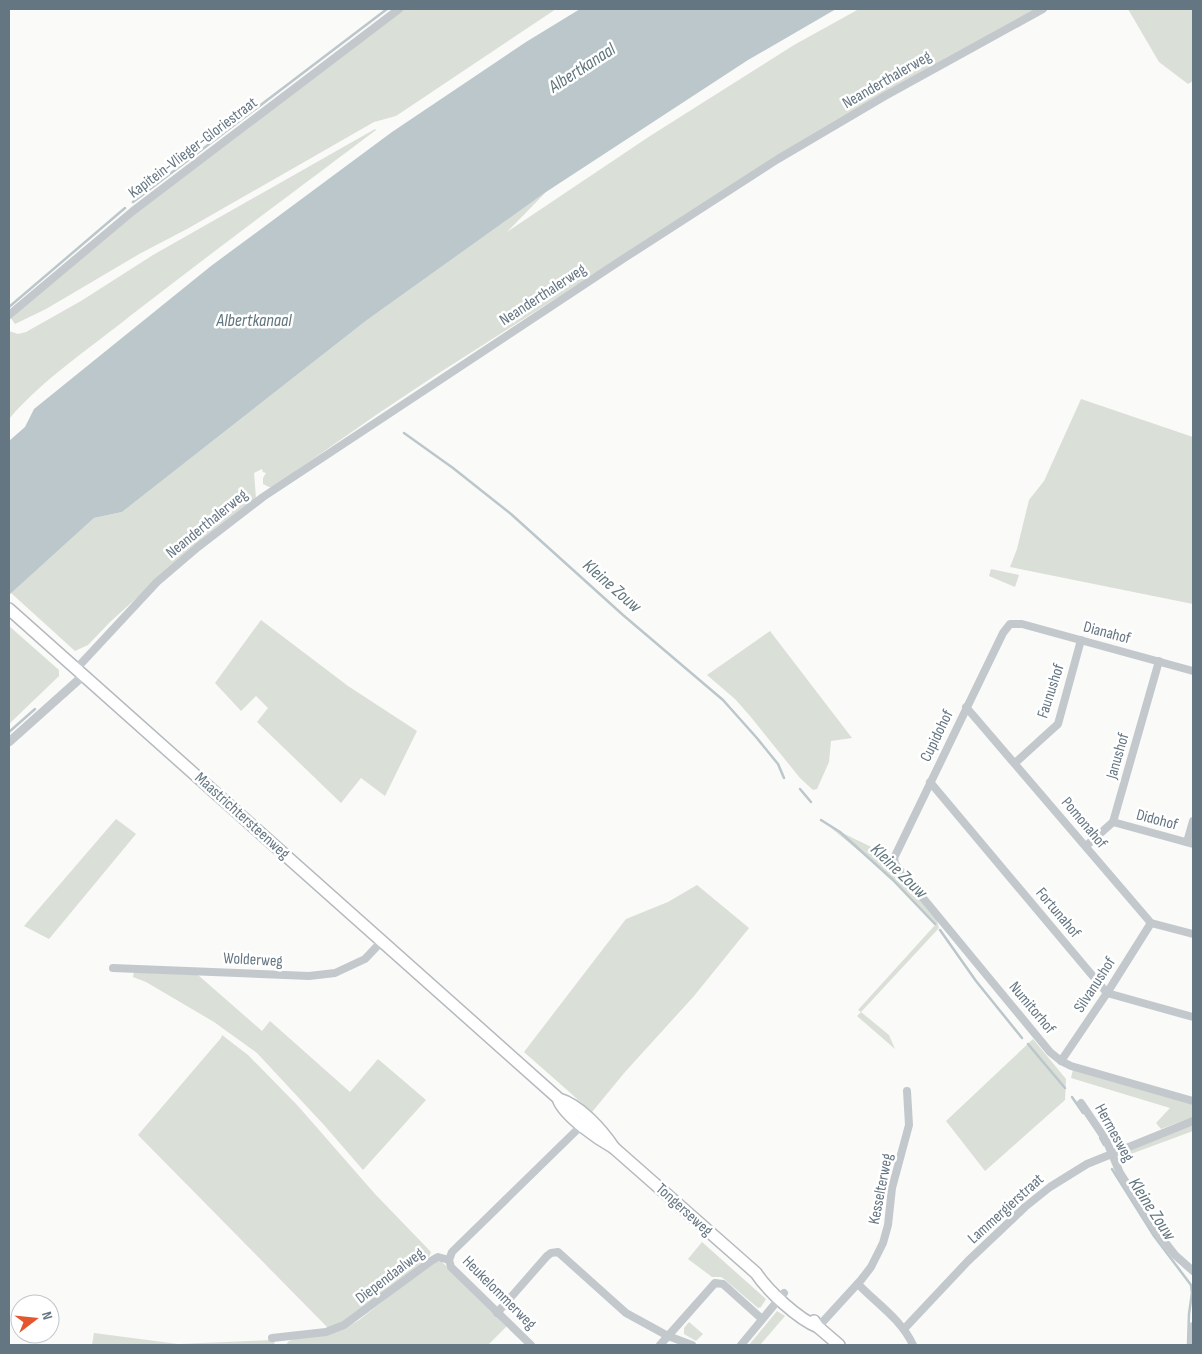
<svg xmlns="http://www.w3.org/2000/svg" width="1202" height="1354" font-family="'Sofia Sans Condensed',sans-serif">
	<style>
		.green { fill: #dadfd7 }
		.water { fill: #bbc7cb }
		.lines { fill: none; stroke-linecap: round; stroke-linejoin: round }
		.stream { stroke: #bbc7cb; stroke-width: 2.5 }
		.primary-casing { stroke: #b5babe; stroke-width: 14 }
		.minor { stroke: #c3c8cc; stroke-width: 8 }
		.tertiary { stroke: #c3c8cc; stroke-width: 9 }
		.primary { stroke: #fff; stroke-width: 11 }
		.labels { text-anchor: middle; dominant-baseline: central; stroke-width: 5; stroke-linejoin: round; paint-order: stroke }
		.street-label { font-size: 16px; fill: #657683; stroke: #fff }
		.water-label { font-size: 18px; font-style: italic; fill: #60757c; stroke: #fff }
	</style>
	<rect width="100%" height="100%" fill="#fafaf8"/>
	<!-- green -->
	<g class="green">
		<path d="M403 9H556L396 116 374 122 187 229 141 253 46 309 15 324 10 317 145 204Z"/>
		<path d="M859 9H1038L765 165 439 373 376 415 273 487H269L263 484V478L266 473 263 472 262 469 254 473 256 498 247 508 193 547 110 622 88 645 75 651 11 593 94 518 122 512 367 320 546 192 507 232 650 136 794 45Z"/>
		<path d="M1128 9H1193V81L1188 84 1159 62Z"/>
		<path d="M375 129 376 130C294 192 211 253 130 316 89 349 43 379 9 419V331L18 334 26 332 81 301 153 255Z"/>
		<path d="M1081 399 1193 437V604L1010 567 1017 549 1029 500 1044 481Z"/>
		<path d="M991 569 1019 575 1015 587 989 576Z"/>
		<path d="M261 620 348 686 417 731 385 796 361 778 341 803 257 722 268 708 256 696 241 711 215 683Z"/>
		<path d="M9 626 59 670V676L9 724Z"/>
		<path d="M770 631 852 738 831 741 829 762 817 789 813 790 800 778 750 716 735 699 707 675Z"/>
		<path d="M116 819 136 834 49 939 24 926Z"/>
		<path d="M830 827 888 855V861L937 920 939 928 861 1012 889 1035 895 1049 857 1016 861 1012 858 1010 936 924 881 869Z"/>
		<path d="M697 885 749 928 694 996 625 1072 592 1112 524 1052 626 919 668 902Z"/>
		<path d="M134 972 198 975 262 1031 270 1021 350 1092 378 1059 426 1100 363 1170 324 1125 257 1053 214 1022 146 982 133 977Z"/>
		<path d="M222 1035 248 1055 298 1106 375 1194 431 1252 429 1257 347 1320 329 1329 138 1135 221 1038Z"/>
		<path d="M1033 1039 1066 1079 1065 1100 985 1171 946 1121Z"/>
		<path d="M1073 1069 1193 1103V1117L1161 1129 1156 1123 1170 1108 1071 1078Z"/>
		<path d="M1193 1125V1131L1120 1158 1124 1153Z"/>
		<path d="M702 1242 766 1299 761 1307 758 1308 724 1279 721 1277H712L688 1259Z"/>
		<path d="M441 1261 507 1326 488 1345H286L289 1341 294 1339 346 1328 359 1320 404 1285 436 1262Z"/>
		<path d="M777 1311 785 1316 760 1345H749Z"/>
		<path d="M689 1322 703 1334 696 1341 684 1334V1328Z"/>
		<path d="M94 1333 178 1344 275 1340 274 1345H92Z"/>
	</g>
	<!-- water -->
	<path class="water" d="M580 9H836L748 60 546 192 367 320 122 512 94 518 9 595V441L25 427 34 409 211 266 392 132 526 42Z"/>
	<g class="lines">
		<!-- stream -->
		<g class="stream">
			<path d="M133 202 387 9"/>
			<path d="M9 307 125 208"/>
			<path d="M404 433 453 468 511 514 623 615 723 700 756 737 778 764 784 778"/>
			<path d="M9 732 35 709"/>
			<path d="M800 789 811 802"/>
			<path d="M821 820 840 832 893 880 935 924"/>
			<path d="M940 930 976 981 1022 1038"/>
			<path d="M1028 1044 1065 1088"/>
			<path d="M1072 1097 1083 1113"/>
			<path d="M1100 1138 1104 1145"/>
			<path d="M1112 1169 1154 1236 1191 1285 1192 1293 1189 1314 1188 1345"/>
		</g>
		<defs>
			<g id="primary">
				<path d="M9 609 559 1099C580 1105 602 1130 614 1148"/>
				<path d="M559 1101C566 1117 598 1139 614 1148L756 1273C768 1291 798 1319 818 1327"/>
				<path d="M814 1321 818 1327 839 1345"/>
			</g>
		</defs>
		<!-- primary casing -->
		<use href="#primary" class="primary-casing"/>
		<!-- minor -->
		<g class="minor">
			<path d="M9 315 133 211 399 9"/>
			<path d="M76 669 157 582 198 547 263 497 626 257 778 159 885 96 1043 9"/>
			<path d="M1193 671 1022 624H1010L1003 633 894 858 895 864 1050 1052 1061 1061 1071 1066 1193 1101"/>
			<path d="M966 707 1151 923 1193 934"/>
			<path d="M1015 763 1058 724 1081 640"/>
			<path d="M930 782 1107 993 1193 1017"/>
			<path d="M1113 822 1193 844"/>
			<path d="M1187 842 1193 821"/>
			<path d="M1086 846 1113 822 1159 661"/>
			<path d="M113 968 309 976 335 973 365 959 382 941"/>
			<path d="M1061 1061 1107 993 1151 923"/>
			<path d="M1081 1103 1106 1140 1120 1173 1158 1233 1175 1255 1193 1271"/>
			<path d="M449 1260 452 1252 584 1123"/>
			<path d="M449 1260 451 1267 531 1345"/>
			<path d="M858 1284C877 1304 901 1319 913 1345"/>
			<path d="M497 1313 547 1256 551 1253 558 1252 626 1313 668 1336 692 1345"/>
			<path d="M818 1327 861 1280 871 1267 883 1243 888 1225 892 1188 909 1125 907 1091"/>
			<path d="M904 1329 968 1261 1025 1207 1050 1187 1087 1164 1193 1121"/>
			<path d="M272 1338 326 1332 344 1325 431 1261 438 1257 449 1260"/>
			<path d="M660 1345 715 1283 723 1284 762 1319"/>
			<path d="M741 1345 784 1293"/>
			<path d="M1192 1345 1193 1326"/>
		</g>
		<!-- tertiary -->
		<path class="tertiary" d="M9 742 84 675"/>
		<!-- primary -->
		<use href="#primary" class="primary"/>
	</g>
	<g class="labels">
		<!-- street labels -->
		<g class="street-label">
			<text transform="translate(887 80) rotate(-30)">Neanderthalerweg</text>
			<text transform="translate(193 148) rotate(-37)">Kapitein-Vlieger-Gloriestraat</text>
			<text transform="translate(543 295) rotate(-33)">Neanderthalerweg</text>
			<text transform="translate(207 524) rotate(-39)">Neanderthalerweg</text>
			<text transform="translate(1107 633) rotate(15)">Dianahof</text>
			<text transform="translate(1051 691) rotate(-72)">Faunushof</text>
			<text transform="translate(937 736) rotate(-64)">Cupidohof</text>
			<text transform="translate(1118 756) rotate(-74)">Janushof</text>
			<text transform="translate(242 816) rotate(42)">Maastrichtersteenweg</text>
			<text transform="translate(1157 820) rotate(15)">Didohof</text>
			<text transform="translate(1084 823) rotate(50)">Pomonahof</text>
			<text transform="translate(1058 913) rotate(50)">Fortunahof</text>
			<text transform="translate(253 960) rotate(3)">Wolderweg</text>
			<text transform="translate(1095 985) rotate(-57)">Silvanushof</text>
			<text transform="translate(1032 1008) rotate(50)">Numitorhof</text>
			<text transform="translate(1114 1133) rotate(61)">Hermesweg</text>
			<text transform="translate(881 1189) rotate(-79)">Kesselterweg</text>
			<text transform="translate(1006 1209) rotate(-42)">Lammergierstraat</text>
			<text transform="translate(684 1210) rotate(42)">Tongerseweg</text>
			<text transform="translate(390 1276) rotate(-37)">Diependaalweg</text>
			<text transform="translate(499 1293) rotate(45)">Heukelommerweg</text>
		</g>
		<!-- water labels -->
		<g class="water-label">
			<text transform="translate(582 68) rotate(-33)">Albertkanaal</text>
			<text x="254" y="320">Albertkanaal</text>
			<text transform="translate(612 586) rotate(41)">Kleine Zouw</text>
			<text transform="translate(899 871) rotate(44)">Kleine Zouw</text>
			<text transform="translate(1152 1209) rotate(57)">Kleine Zouw</text>
		</g>
	</g>
	<!-- border -->
	<rect width="1202" height="1354" fill="none" stroke="#657683" stroke-width="20"/>
	<!-- north arrow -->
	<g transform="translate(35 1319) rotate(74)"><circle r="24" fill="#ffffff" stroke="#c1c8cd"/>
	<path d="M0-4L9 19L0 12L-9 19Z" fill="#e4572e"/>
	<text y="-8" font-size="14" font-weight="bold" text-anchor="middle" fill="#657683">N</text>
	</g>
</svg>
